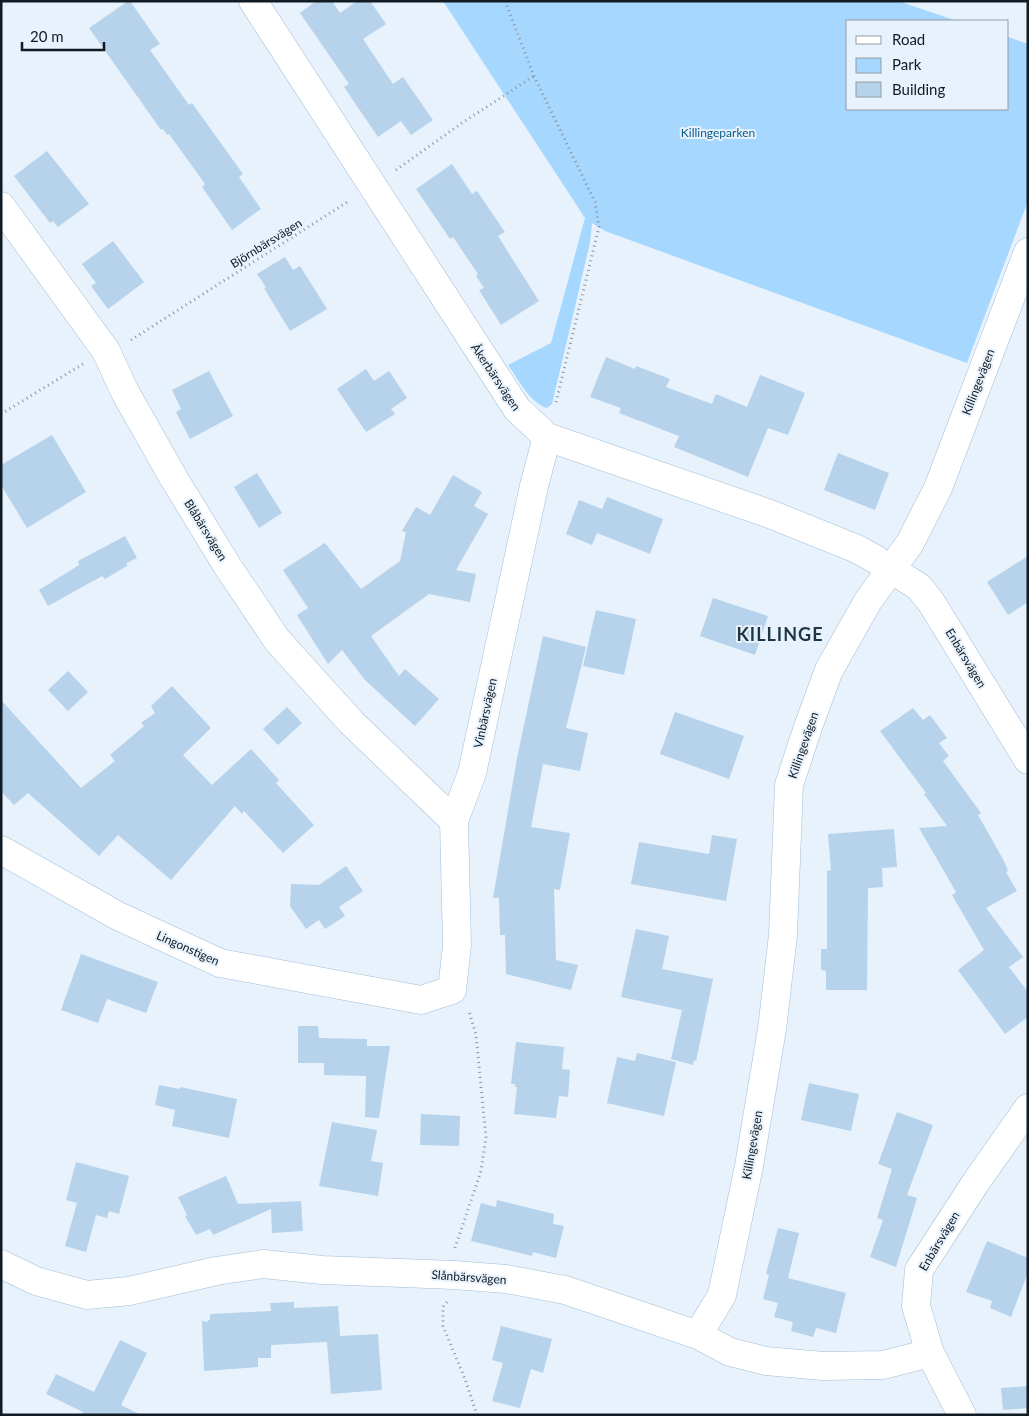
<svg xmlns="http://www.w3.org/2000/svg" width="1029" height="1416" font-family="Lato,sans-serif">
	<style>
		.green { fill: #a6d7ff }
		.building { fill: #b6d3eb }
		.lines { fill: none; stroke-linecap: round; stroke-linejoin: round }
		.minor-casing { stroke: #a2bed5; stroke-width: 29 }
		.path { stroke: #8a959e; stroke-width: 3; stroke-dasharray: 1 4; stroke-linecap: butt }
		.minor { stroke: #fff; stroke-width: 28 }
		.labels { text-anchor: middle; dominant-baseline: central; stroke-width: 4; stroke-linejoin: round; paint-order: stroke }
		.park-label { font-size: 12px; fill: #0a5b8a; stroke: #e7f2fc }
		.street-label { font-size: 12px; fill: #111b24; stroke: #e7f2fc }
		.district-label { font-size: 18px; font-weight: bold; letter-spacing: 1px; fill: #1d3648; stroke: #e7f2fc }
	</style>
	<rect width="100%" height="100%" fill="#e7f2fc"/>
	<!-- green -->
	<path class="green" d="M443 1H898L957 21H848V109H1008V37L1028 44V201L967 363 605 231 592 223 590 243 552 404 547 408C529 402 519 380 508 365L551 343 585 218Z"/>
	<!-- building -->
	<g class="building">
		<path d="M128 1H130L160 44 150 50 189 105 192 103 243 174 239 177 261 209 232 230 202 187 205 184 169 134 167 135 163 129 161 130 89 28Z"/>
		<path d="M316 1H332L340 13 357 1H370L386 24 363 39 393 84 403 77 433 120 411 135 401 121 378 137 344 87 349 84 300 13Z"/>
		<path d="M47 151 89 204 58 227 53 221 50 223 14 176Z"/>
		<path d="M452 164 472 194 477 191 505 232 498 236 539 301 501 325 479 290 484 288 476 276 478 274 453 237 450 239 416 189Z"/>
		<path d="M113 241 144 282 108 309 91 286 96 283 82 264Z"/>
		<path d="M285 257 293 270 300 266 327 309 290 331 264 288 266 287 257 274Z"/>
		<path d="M606 357 635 369 636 366 670 379 666 387 712 404 716 394 747 407 760 375 805 393 788 435 768 428 748 477 674 447 679 436 619 413 621 408 590 397Z"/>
		<path d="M366 369 374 381 389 371 407 398 391 409 395 414 366 432 337 389Z"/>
		<path d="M209 371 233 416 190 439 176 412 181 409 172 390Z"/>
		<path d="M52 435 86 492 27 528 1 485V465Z"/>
		<path d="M838 453 889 473 875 510 824 490Z"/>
		<path d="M257 473 282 513 259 528 234 487Z"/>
		<path d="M453 475 482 492 474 506 488 514 456 570 476 574 470 602 429 594 371 636 399 676 405 669 439 699 415 726 365 680 342 650 328 664 297 615 308 608 283 570 325 543 361 589 400 561 406 532 402 531 416 507 430 515Z"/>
		<path d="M607 497 663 519 650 554 597 533 592 545 566 534 579 500 602 509Z"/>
		<path d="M125 536 137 558 127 563V566L105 579 102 576 48 606 39 590 79 565 78 561Z"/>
		<path d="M1028 556V602L1008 615 987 582Z"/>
		<path d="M713 598 768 616 755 655 700 636Z"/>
		<path d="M596 610 636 619 624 675 583 666Z"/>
		<path d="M543 636 586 647 566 728 588 733 580 771 543 764 531 827 570 833 560 890 554 889 556 960 578 965 571 990 506 974 505 935H500L499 898H493L517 758Z"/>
		<path d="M68 671 88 692 68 711 48 690Z"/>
		<path d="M172 686 211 728 183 755 212 785 251 749 279 780 276 783 314 825 283 853 244 811 242 814 235 806 171 880 118 835 99 856 28 793 14 805 1 791V700L81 788 115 761 110 755 144 726 141 723 155 713 151 706Z"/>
		<path d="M287 707 302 723 278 745 263 729Z"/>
		<path d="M913 708 923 720 930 715 947 738 939 743 949 756 943 761 981 813 978 815 1004 861 1008 871 1006 872 1017 891 986 908 1023 957 1009 967 1028 992V1017L1005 1034 958 970 984 950 952 895 956 892 919 828 947 826 924 794 926 793 880 731Z"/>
		<path d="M675 712 744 736 729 779 660 754Z"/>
		<path d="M894 829 897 867 882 868 883 887 868 888 867 990H826V971L821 970V949H827V871L831 870 828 834Z"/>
		<path d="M712 835 737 839 726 901 631 884 639 842 709 854Z"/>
		<path d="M346 866 363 891 339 907 345 916 325 929 319 920 306 929 290 906 291 884 319 885Z"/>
		<path d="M636 929 669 936 662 969 713 979 696 1061 694 1060 693 1065 671 1059 682 1010 621 997Z"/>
		<path d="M81 954 158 982 146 1013 107 999 98 1023 61 1010Z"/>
		<path d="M298 1026H318L319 1038 367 1039V1046H390L379 1118 365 1117 366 1076 324 1075V1063H298Z"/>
		<path d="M516 1042 564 1047 562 1069 570 1070 568 1097 559 1096 556 1118 514 1114 517 1087H515V1084H511Z"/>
		<path d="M637 1053 676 1062 664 1116 607 1103 617 1057 635 1061Z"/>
		<path d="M809 1083 859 1094 851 1131 801 1120Z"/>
		<path d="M159 1085 180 1089V1087L237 1099 229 1138 172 1126 175 1110 155 1105Z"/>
		<path d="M897 1112 933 1125 907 1195 917 1198 896 1267 870 1257 883 1220 877 1218 892 1169 878 1164Z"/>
		<path d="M421 1114 460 1116 459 1146 420 1145Z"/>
		<path d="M332 1122 377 1130 371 1161 383 1163 378 1196 319 1186Z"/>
		<path d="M76 1162 129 1176 119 1214 109 1211 107 1218 96 1215 86 1252 65 1246 77 1203 66 1200Z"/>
		<path d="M226 1176 238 1204 301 1201 303 1231 272 1233 271 1209 213 1235 210 1229 196 1235 185 1216 187 1215 178 1197Z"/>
		<path d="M497 1200 554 1214 553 1224 564 1226 556 1258 533 1252 532 1256 471 1241 481 1203 496 1207Z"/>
		<path d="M778 1228 799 1233 788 1278 846 1293 836 1333 816 1328 813 1337 791 1331 793 1322 774 1317 778 1303 763 1299 769 1275 766 1274Z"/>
		<path d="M987 1241 1028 1258V1272L1011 1317 990 1308 992 1301 966 1292Z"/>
		<path d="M294 1302V1308L338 1306 340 1336 378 1334 382 1390 331 1394 327 1342 271 1345V1358H258V1367L204 1371 202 1321 208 1322V1320H210V1314L271 1311 270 1303Z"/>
		<path d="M501 1326 552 1339 543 1373 531 1369 520 1408 492 1401 503 1363 492 1360Z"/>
		<path d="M120 1340 147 1353 121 1405 141 1415H82L83 1412 46 1394 56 1374 94 1392Z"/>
		<path d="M1028 1386V1408L1003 1410 1001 1388Z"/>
	</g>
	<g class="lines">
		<defs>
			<g id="minor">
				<path d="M253 1 517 409 547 437 770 514 857 549 875 559 919 587 931 602 1028 760"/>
				<path d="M1 206 106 351 125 392 173 477 228 567 277 640 351 722 454 821"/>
				<path d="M1 850 118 916 220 963 421 1000 452 990 457 945 454 821 472 773 534 486 547 437"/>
				<path d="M1 1264 36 1281 87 1295 129 1291 216 1271 263 1264 322 1270 454 1275 506 1279 565 1290 698 1335 730 1352 766 1361 823 1366 883 1365 930 1353"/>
				<path d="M698 1335 722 1295 749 1166 772 1029 783 935 789 785 808 727 829 670 868 601 910 543 938 488 1028 252"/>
				<path d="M962 1415 930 1353 916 1306 919 1270 976 1182 1028 1108"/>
			</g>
		</defs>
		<!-- minor casing -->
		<use href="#minor" class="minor-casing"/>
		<!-- path -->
		<g class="path">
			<path d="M505 1 534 76 595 202 599 227 555 406"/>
			<path d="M396 170 462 123 534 76"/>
			<path d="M131 340 349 201"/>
			<path d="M1 414 83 364"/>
			<path d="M455 1248 481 1171 486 1137 476 1035 469 1011"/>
			<path d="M447 1302 443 1307V1326L465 1379 477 1415"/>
		</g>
		<!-- minor -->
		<use href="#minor" class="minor"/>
	</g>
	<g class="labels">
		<!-- park labels -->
		<g class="park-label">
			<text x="718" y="132">Killingeparken</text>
		</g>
		<!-- street labels -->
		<g class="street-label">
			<text transform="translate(266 243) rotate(-32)">Björnbärsvägen</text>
			<text transform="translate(496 377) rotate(56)">Åkerbärsvägen</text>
			<text transform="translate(978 382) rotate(-69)">Killingevägen</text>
			<text transform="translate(206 530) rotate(58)">Blåbärsvägen</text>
			<text transform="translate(966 658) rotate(59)">Enbärsvägen</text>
			<text transform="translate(485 713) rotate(-78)">Vinbärsvägen</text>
			<text transform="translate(803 745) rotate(-71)">Killingevägen</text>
			<text transform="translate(188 948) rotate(24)">Lingonstigen</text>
			<text transform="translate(752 1145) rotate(-80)">Killingevägen</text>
			<text transform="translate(939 1241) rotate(-59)">Enbärsvägen</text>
			<text transform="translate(469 1277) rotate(4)">Slånbärsvägen</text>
		</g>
		<!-- district labels -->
		<g class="district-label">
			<text x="780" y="634">KILLINGE</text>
		</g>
	</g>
	<!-- border -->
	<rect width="1029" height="1416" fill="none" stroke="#111b24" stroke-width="5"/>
	<!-- legend -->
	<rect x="846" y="20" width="162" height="90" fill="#e7f2fc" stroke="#919ca6"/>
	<rect x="856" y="36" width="25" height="8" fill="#ffffff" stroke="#919ca6"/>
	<text x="892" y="45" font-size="15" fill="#111b24">Road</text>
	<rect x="856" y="58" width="25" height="15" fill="#a6d7ff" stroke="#919ca6"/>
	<text x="892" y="70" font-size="15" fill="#111b24">Park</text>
	<rect x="856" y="82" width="25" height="15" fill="#b6d3eb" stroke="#919ca6"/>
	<text x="892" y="95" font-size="15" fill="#111b24">Building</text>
	<!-- scale -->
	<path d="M22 42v8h82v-8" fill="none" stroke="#111b24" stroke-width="2.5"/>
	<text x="30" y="42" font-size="15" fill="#111b24" stroke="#e7f2fc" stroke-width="4" paint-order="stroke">20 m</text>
</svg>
